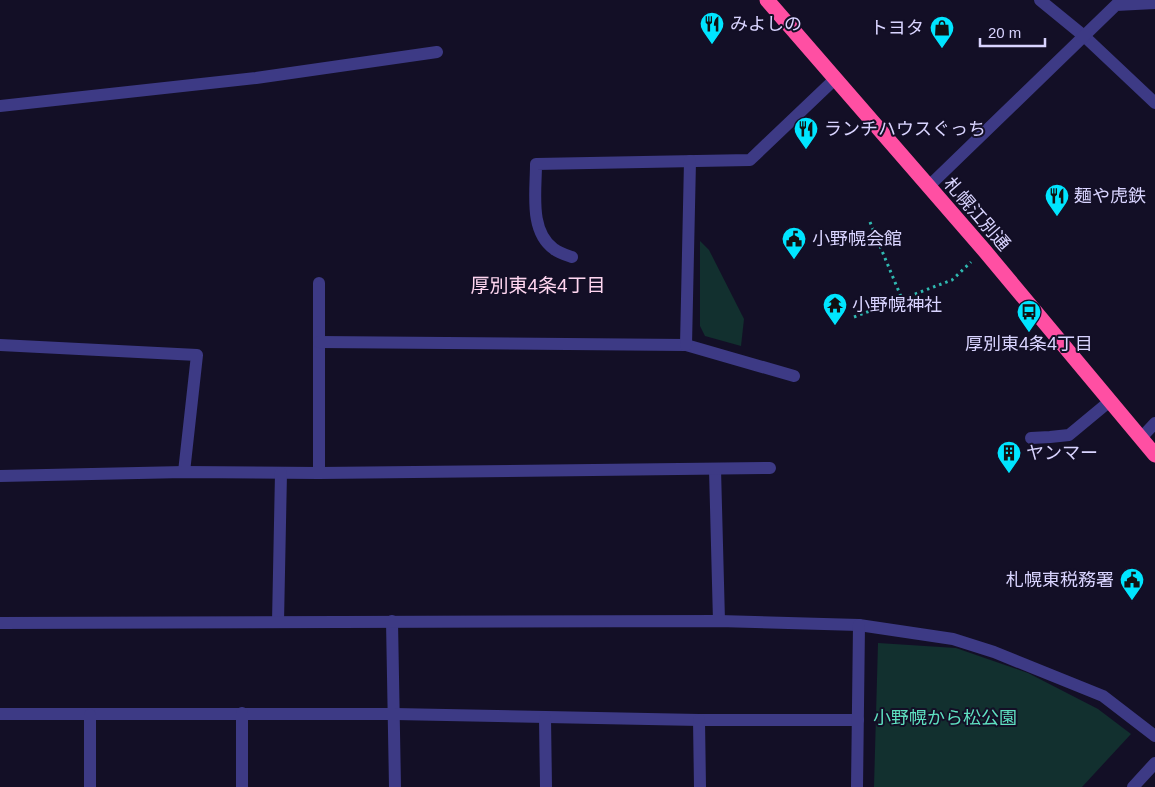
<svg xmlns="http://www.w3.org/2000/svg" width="1155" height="787" font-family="Helvetica,'Noto Sans JP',sans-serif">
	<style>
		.green { fill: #12302f }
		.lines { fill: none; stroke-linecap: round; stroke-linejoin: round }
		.path { stroke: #2fb8b0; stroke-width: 3; stroke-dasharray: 2.5 4; stroke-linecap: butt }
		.minor { stroke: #3d3a85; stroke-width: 12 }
		.highway { stroke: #ff4fa3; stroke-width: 15 }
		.labels { text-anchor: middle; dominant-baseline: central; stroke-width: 4; stroke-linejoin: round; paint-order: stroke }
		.poi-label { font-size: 18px; fill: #d9d4ff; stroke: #130f26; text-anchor: start }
		.street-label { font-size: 18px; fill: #d9d4ff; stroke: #130f26 }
		.park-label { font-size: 18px; fill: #5fe0c0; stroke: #130f26 }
		.neighbourhood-label { font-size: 19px; fill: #ffd6f0; stroke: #130f26 }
	</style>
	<rect width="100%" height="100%" fill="#130f26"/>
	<!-- green -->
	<g class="green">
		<path d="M700 241 709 250 744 319 741 346 705 336 700 326Z"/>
		<path d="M878 643 956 648 1028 673 1098 709 1131 734 1082 787H874Z"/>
	</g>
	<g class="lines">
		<!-- path -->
		<g class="path">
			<path d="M870 222 902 299"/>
			<path d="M854 317 952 280 971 262"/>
		</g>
		<!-- minor -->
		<g class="minor">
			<path d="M1040 0 1084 36 1155 103"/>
			<path d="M0 106 256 78 437 52"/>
			<path d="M929 186 1116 5 1155 3"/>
			<path d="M572 257C566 255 559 253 554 249 529 231 536 192 536 164L750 160 835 79"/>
			<path d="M319 283V473"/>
			<path d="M319 342 686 345 794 376"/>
			<path d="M0 345 197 355 184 472"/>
			<path d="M686 345 690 161"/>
			<path d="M1031 438 1050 437 1069 435 1110 401"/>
			<path d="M1141 438 1155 423"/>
			<path d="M715 469 719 621"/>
			<path d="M0 476 184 472 319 473 770 468"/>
			<path d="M392 621 395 787"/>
			<path d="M278 622 281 473"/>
			<path d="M0 623 719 621 859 625 953 639 994 652 1103 696 1155 736"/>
			<path d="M0 714H395L699 720H858"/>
			<path d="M545 718 546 787"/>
			<path d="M699 720 700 787"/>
			<path d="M90 787V715"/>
			<path d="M242 787V713"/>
			<path d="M857 787 859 625"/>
			<path d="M1133 787 1155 763"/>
		</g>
		<!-- highway -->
		<path class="highway" d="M767 0 984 250 1155 455"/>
	</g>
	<!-- icons -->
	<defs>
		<symbol id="restaurant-pin" viewBox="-11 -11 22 30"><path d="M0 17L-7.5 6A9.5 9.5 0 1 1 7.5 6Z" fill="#00e5ff" stroke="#130f26"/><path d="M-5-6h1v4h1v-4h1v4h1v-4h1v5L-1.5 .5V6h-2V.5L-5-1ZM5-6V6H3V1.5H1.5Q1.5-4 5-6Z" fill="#111"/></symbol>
		<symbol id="shop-pin" viewBox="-11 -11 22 30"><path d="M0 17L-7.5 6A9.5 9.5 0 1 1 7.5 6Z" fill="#00e5ff" stroke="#130f26"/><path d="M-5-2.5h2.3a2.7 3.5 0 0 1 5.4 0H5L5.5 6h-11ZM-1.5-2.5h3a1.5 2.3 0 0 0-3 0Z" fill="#111"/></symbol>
		<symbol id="civic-pin" viewBox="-11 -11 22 30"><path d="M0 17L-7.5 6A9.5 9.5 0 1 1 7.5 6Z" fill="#00e5ff" stroke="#130f26"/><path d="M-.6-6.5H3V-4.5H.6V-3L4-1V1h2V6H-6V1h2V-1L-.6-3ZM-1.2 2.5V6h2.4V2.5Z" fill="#111"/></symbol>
		<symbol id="temple-pin" viewBox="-11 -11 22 30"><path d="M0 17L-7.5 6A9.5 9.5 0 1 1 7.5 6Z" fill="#00e5ff" stroke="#130f26"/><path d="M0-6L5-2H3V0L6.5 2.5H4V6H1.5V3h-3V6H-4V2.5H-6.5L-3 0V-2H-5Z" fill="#111"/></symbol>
		<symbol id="bus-pin" viewBox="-11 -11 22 30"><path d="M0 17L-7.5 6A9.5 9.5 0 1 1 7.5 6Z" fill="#00e5ff" stroke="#130f26"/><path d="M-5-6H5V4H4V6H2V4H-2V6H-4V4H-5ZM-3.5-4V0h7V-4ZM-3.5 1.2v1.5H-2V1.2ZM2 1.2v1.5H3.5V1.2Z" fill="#111"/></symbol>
		<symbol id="building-pin" viewBox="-11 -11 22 30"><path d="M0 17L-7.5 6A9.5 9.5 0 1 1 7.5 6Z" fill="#00e5ff" stroke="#130f26"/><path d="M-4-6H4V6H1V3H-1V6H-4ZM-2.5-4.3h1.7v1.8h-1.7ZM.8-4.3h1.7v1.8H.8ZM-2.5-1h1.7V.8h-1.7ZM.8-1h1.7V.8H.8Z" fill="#111"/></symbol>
	</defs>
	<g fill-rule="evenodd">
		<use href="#restaurant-pin" x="698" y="10" width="28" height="38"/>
		<use href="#shop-pin" x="928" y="14" width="28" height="38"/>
		<use href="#restaurant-pin" x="792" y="115" width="28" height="38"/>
		<use href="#restaurant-pin" x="1043" y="182" width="28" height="38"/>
		<use href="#civic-pin" x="780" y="225" width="28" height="38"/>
		<use href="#temple-pin" x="821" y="291" width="28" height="38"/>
		<use href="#bus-pin" x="1015" y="298" width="28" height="38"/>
		<use href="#building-pin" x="995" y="439" width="28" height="38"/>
		<use href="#civic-pin" x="1118" y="566" width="28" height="38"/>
	</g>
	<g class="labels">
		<!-- poi labels -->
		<g class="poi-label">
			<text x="730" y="24">みよしの</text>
			<text x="924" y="28" text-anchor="end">トヨタ</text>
			<text x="824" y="129">ランチハウスぐっち</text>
			<text x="1074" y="196">麺や虎鉄</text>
			<text x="812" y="239">小野幌会館</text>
			<text x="852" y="305">小野幌神社</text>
			<text x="1029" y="344" text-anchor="middle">厚別東4条4丁目</text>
			<text x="1026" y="453">ヤンマー</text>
			<text x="1114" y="580" text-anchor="end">札幌東税務署</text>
		</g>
		<!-- street labels -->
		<g class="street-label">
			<text transform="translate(977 214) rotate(49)">札幌江別通</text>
		</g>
		<!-- park labels -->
		<g class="park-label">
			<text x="945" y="718">小野幌から松公園</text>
		</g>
		<!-- neighbourhood labels -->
		<g class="neighbourhood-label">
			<text x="538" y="285">厚別東4条4丁目</text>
		</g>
	</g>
	<!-- scale -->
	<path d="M980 38v8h65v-8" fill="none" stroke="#d9d4ff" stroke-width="2.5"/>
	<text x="988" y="38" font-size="15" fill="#d9d4ff" stroke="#130f26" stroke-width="4" paint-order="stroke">20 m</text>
</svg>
